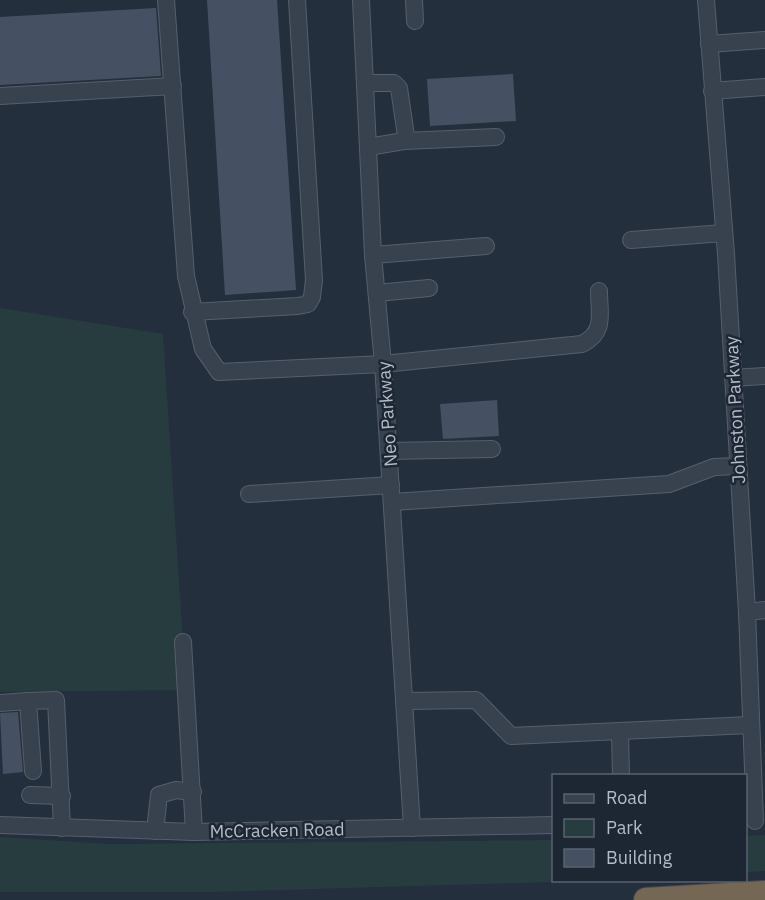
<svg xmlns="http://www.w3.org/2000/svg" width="765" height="900" font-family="'IBM Plex Sans',sans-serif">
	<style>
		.green { fill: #263c3f }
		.building { fill: #455162 }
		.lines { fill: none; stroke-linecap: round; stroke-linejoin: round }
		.minor-casing { stroke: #565f6c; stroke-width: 18 }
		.highway-casing { stroke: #434c59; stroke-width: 26 }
		.minor { stroke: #38414e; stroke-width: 16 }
		.highway { stroke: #746855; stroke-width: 24 }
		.labels { text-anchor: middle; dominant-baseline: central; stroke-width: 5; stroke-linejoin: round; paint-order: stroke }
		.street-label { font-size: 18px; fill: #b4bcc9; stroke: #1d2633 }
	</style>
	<rect width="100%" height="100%" fill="#242f3e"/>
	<!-- green -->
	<g class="green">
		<path d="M0 308 163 334 186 690 0 692Z"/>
		<path d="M765 835V871L746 872V836Z"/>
		<path d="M0 837 110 844 553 840 554 880 587 881 212 892H0Z"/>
	</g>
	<!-- building -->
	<g class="building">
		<path d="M207 0H277L296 290 225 295Z"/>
		<path d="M156 8 161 76 0 85V17Z"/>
		<path d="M513 74 516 121 430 126 427 79Z"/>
		<path d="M497 400 499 436 443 439 440 404Z"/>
		<path d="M18 712 23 772 3 774 0 713Z"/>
	</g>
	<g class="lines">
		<defs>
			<g id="minor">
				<path d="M166 0 186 276 203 349 219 372 383 364 582 344C606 332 599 314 599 291"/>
				<path d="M361 0 373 255 383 364 412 828"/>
				<path d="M414 0 415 21"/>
				<path d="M706 0 726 254 747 612 755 821"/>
				<path d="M709 44 765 40"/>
				<path d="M365 83H394L399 88 406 136 404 141 368 147"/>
				<path d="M712 91 765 87"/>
				<path d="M0 96 173 86"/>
				<path d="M404 141 496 137"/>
				<path d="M631 240 724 233"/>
				<path d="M373 255 486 246"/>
				<path d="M377 293 429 288"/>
				<path d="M192 312 298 306 308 304 312 297 314 280 297 0"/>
				<path d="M733 378 765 376"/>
				<path d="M389 451 492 449"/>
				<path d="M249 494 391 485"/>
				<path d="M392 502 669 484 714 467 738 466"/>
				<path d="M747 612 765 610"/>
				<path d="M183 642 194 832"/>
				<path d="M404 701 476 700 511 736 750 725"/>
				<path d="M0 703 28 701"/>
				<path d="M620 732 621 776"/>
				<path d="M33 771 28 701 56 700 62 828"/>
				<path d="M30 795 62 796"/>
				<path d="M0 825 194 832 554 825"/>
				<path d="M155 831 159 795 176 790 193 792"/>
			</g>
			<path id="highway" d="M646 900 765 893"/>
		</defs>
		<!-- minor casing -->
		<use href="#minor" class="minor-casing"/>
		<!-- highway casing -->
		<use href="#highway" class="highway-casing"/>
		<!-- minor -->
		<use href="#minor" class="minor"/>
		<!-- highway -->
		<use href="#highway" class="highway"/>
	</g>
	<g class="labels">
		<!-- street labels -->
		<g class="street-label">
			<text transform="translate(735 410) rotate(-93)">Johnston Parkway</text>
			<text transform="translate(387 414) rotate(-94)">Neo Parkway</text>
			<text transform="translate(277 830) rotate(-1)">McCracken Road</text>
		</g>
	</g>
	<!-- legend -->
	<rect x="552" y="774" width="195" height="108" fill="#1d2633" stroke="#59626f" stroke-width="1.5"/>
	<rect x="564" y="794" width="30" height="9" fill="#38414e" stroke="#59626f" stroke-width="1.5"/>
	<text x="606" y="804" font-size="18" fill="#b4bcc9">Road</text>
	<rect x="564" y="819" width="30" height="18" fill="#263c3f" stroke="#59626f" stroke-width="1.5"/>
	<text x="606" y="834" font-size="18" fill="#b4bcc9">Park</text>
	<rect x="564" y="849" width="30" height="18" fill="#455162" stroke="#59626f" stroke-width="1.5"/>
	<text x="606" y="864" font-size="18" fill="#b4bcc9">Building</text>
</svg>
